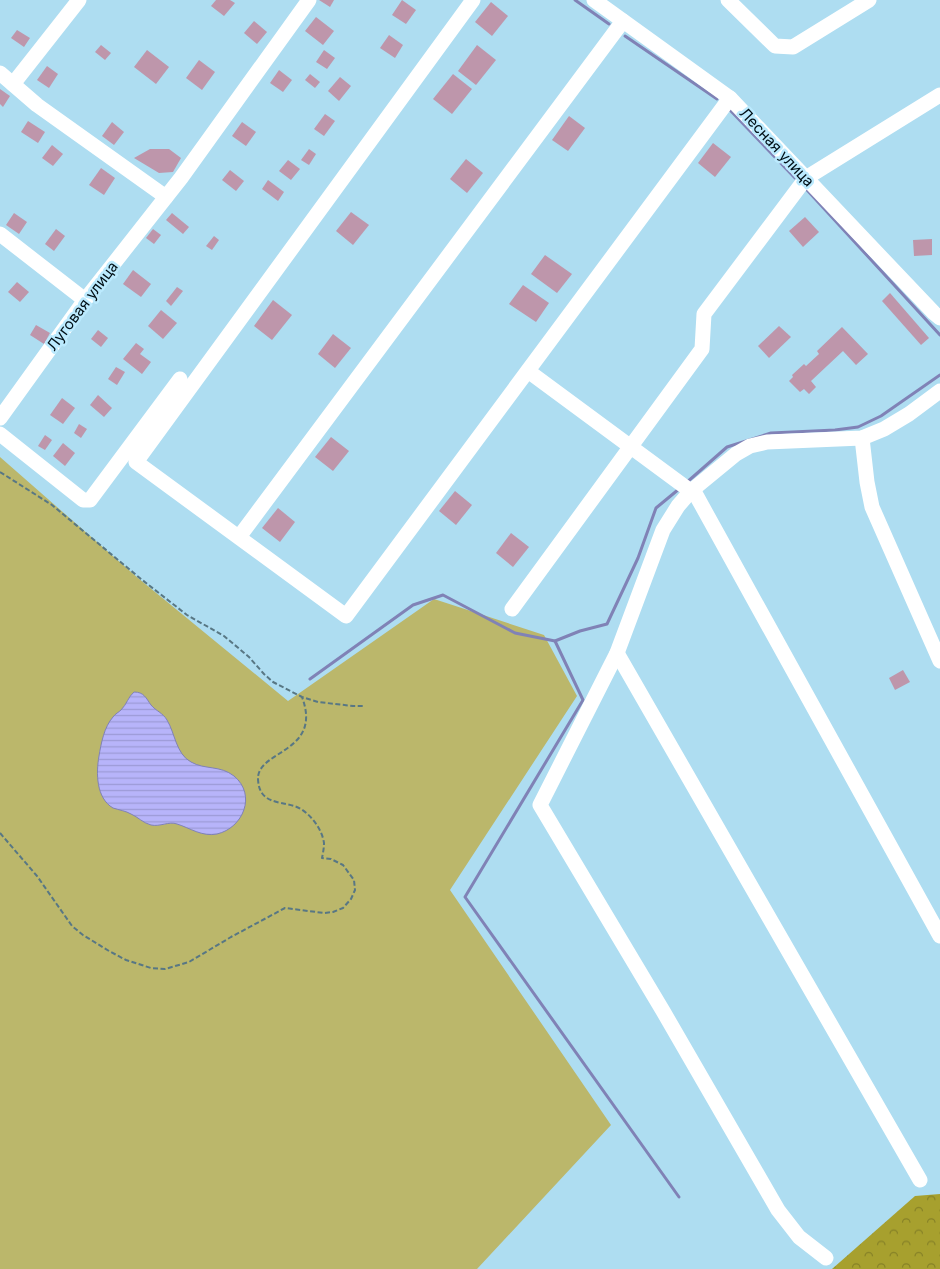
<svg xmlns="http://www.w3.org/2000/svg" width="940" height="1269" font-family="Inter,sans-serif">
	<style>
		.grass { fill: #bbb76b }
		.forest { fill: url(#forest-crowns) }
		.water { fill: url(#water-rules); stroke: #8082b6 }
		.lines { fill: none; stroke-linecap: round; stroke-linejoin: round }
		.stream { stroke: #8082b6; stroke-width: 3 }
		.building { fill: #be96ab }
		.path { stroke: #587784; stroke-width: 2; stroke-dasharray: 5 2.5; stroke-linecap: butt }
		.minor { stroke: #fff; stroke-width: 15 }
		.labels { text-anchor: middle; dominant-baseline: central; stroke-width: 5; stroke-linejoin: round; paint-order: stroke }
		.street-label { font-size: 15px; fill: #010f16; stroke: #bbeafe }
	</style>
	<defs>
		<pattern id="forest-crowns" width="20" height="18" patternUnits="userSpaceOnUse" patternTransform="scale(1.25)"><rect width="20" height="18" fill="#a7a02e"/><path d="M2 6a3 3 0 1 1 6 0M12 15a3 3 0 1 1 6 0" fill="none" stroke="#868126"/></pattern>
		<pattern id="water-rules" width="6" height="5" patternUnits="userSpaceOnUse" patternTransform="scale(1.25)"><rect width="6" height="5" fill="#b7b4fa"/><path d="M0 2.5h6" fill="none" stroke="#9c9ad6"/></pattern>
	</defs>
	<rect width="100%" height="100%" fill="#aeddf1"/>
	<!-- grass -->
	<path class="grass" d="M0 457 138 578 288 701 434 599 544 635 577 696 450 890 611 1125 477 1269H0Z"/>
	<!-- forest -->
	<path class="forest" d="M940 1194V1269H832L915 1196Z"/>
	<!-- water -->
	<path class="water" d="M134 692C144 692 146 698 151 705 156 711 163 713 167 720 175 733 176 754 191 762 205 770 220 765 234 776 257 795 243 828 217 834 202 837 190 828 177 824 169 821 160 827 151 825 143 823 138 817 131 814 126 811 119 810 113 808 96 798 96 773 99 756 101 744 104 727 113 717 115 714 119 712 121 710 127 704 128 697 134 692Z"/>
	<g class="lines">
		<!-- stream -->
		<g class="stream">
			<path d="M575 0 609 24"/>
			<path d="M625 36 717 99"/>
			<path d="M729 109 795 178"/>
			<path d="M807 190 940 335"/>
			<path d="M686 483 727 447 771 433 835 430 858 427 881 416 940 375"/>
			<path d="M555 641 583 700 465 897 679 1197"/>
			<path d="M310 679 413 605 443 595 515 633 555 641 580 631 607 624 638 558 656 508 679 489"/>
		</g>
	</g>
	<!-- building -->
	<g class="building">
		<path d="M216 0H230L235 3 224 16 211 6Z"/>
		<path d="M319 0H334L330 7Z"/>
		<path d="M402 0 416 10 406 24 392 15Z"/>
		<path d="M491 2 508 16 492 36 475 22Z"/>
		<path d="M316 17 334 31 323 45 305 31Z"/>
		<path d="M254 21 267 32 257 44 244 33Z"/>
		<path d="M17 30 30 38 24 47 11 38Z"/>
		<path d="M389 35 403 45 395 58 380 48Z"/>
		<path d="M101 45 111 53 105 60 95 52Z"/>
		<path d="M477 45 496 60 476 85 458 71Z"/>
		<path d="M147 50 169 67 156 84 134 67Z"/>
		<path d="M324 50 335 58 327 69 316 62Z"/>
		<path d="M199 60 215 72 202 90 186 78Z"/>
		<path d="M47 66 58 74 49 88 37 80Z"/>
		<path d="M279 70 292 80 283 92 270 83Z"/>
		<path d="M310 74 320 82 315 88 305 80Z"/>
		<path d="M453 74 472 89 452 114 433 99Z"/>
		<path d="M340 77 351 86 339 101 328 91Z"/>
		<path d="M0 89 10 96 3 107 0 104Z"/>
		<path d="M325 114 335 121 324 136 314 129Z"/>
		<path d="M569 116 585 128 568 151 552 140Z"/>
		<path d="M28 121 45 132 38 143 21 132Z"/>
		<path d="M112 122 124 132 114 145 102 136Z"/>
		<path d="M242 122 256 132 246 146 232 136Z"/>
		<path d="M713 143 731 157 715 177 698 163Z"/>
		<path d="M52 145 63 154 53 166 42 158Z"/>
		<path d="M150 149H169L181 158 173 172 159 173 134 158Z"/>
		<path d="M309 149 316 154 309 165 301 160Z"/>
		<path d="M466 159 483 173 467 193 450 179Z"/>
		<path d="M288 160 300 169 291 180 279 171Z"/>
		<path d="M101 168 115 178 104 195 89 185Z"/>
		<path d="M230 170 244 181 236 191 222 180Z"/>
		<path d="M268 180 284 192 278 201 262 189Z"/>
		<path d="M351 212 369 225 353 245 336 231Z"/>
		<path d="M14 213 27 222 19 234 6 225Z"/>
		<path d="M172 213 189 227 183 234 166 220Z"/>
		<path d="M805 217 819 232 803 247 789 231Z"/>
		<path d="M56 229 65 236 54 251 45 244Z"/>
		<path d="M153 229 161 235 154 244 146 238Z"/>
		<path d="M214 236 219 240 212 250 206 246Z"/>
		<path d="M932 239V255L914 256 913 240Z"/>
		<path d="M545 255 572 274 557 293 531 274Z"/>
		<path d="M133 270 151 284 141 297 123 284Z"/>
		<path d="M17 282 29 292 20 302 8 292Z"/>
		<path d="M523 285 549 303 536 322 509 304Z"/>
		<path d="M177 287 183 291 171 306 166 301Z"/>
		<path d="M890 293 929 338 921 345 882 301Z"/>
		<path d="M273 300 292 315 272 340 254 326Z"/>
		<path d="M161 310 177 323 163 339 148 326Z"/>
		<path d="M36 325 50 333 44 344 30 335Z"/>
		<path d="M779 326 791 337 769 358 758 346Z"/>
		<path d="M842 327 868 354 856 365 843 351 811 381 816 387 809 394 804 389 800 392 789 381 793 377 792 375 804 364 806 366 819 354 817 351Z"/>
		<path d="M98 330 108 338 101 347 91 339Z"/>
		<path d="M333 334 351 348 335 368 318 354Z"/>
		<path d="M136 343 144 349 140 354 151 362 142 374 123 359Z"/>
		<path d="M116 367 125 372 117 385 108 379Z"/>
		<path d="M98 395 112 408 104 417 90 405Z"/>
		<path d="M62 398 75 408 63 424 50 415Z"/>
		<path d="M79 424 87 429 81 438 74 433Z"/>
		<path d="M45 435 52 440 45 450 38 446Z"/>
		<path d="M331 437 349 451 333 471 315 457Z"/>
		<path d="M63 443 75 453 65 466 53 456Z"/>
		<path d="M455 491 472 505 456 525 439 511Z"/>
		<path d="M278 508 295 522 280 542 262 528Z"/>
		<path d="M511 533 529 547 513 567 496 553Z"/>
		<path d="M903 670 910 682 895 690 889 678Z"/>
	</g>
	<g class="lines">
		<!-- path -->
		<g class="path">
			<path d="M0 472 52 505 141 579 187 615 224 636 249 657 264 674 273 682 302 697 318 702 353 706H365"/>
			<path d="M0 833 37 876 72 926 83 935 109 951 126 960 151 968 165 969 189 962 231 937 285 908 324 913 333 912 343 908 351 899 355 890 354 880 343 865 331 859 322 858C323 853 324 848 324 843 322 828 308 810 294 806 277 801 259 803 258 779 257 750 323 753 302 697"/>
		</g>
		<!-- minor -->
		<g class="minor">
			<path d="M473 0 136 462 346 616 730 98"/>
			<path d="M594 0 730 98 934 313 940 318"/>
			<path d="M728 0 775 46 793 47 869 0"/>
			<path d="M0 73 37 105 166 197 181 178 309 0"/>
			<path d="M13 84 79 0"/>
			<path d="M0 234 85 300"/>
			<path d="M528 371 696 495 940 936"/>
			<path d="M0 418 85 300 166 197"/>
			<path d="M0 434 83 500H90L180 379"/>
			<path d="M862 438 867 482 872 507 940 661"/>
			<path d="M239 537 623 21"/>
			<path d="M512 609 702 349 704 314 806 178 940 95"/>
			<path d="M617 653 920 1180"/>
			<path d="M826 1258 799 1237 778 1210 663 1011 540 805 617 653 663 530 678 506 691 491 736 454 750 446 767 442 862 438 884 429 909 414 940 391"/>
		</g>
	</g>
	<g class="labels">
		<!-- street labels -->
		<g class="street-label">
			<text transform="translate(777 147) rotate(47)">Лесная улица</text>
			<text transform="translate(82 306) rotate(-53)">Луговая улица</text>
		</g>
	</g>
</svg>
